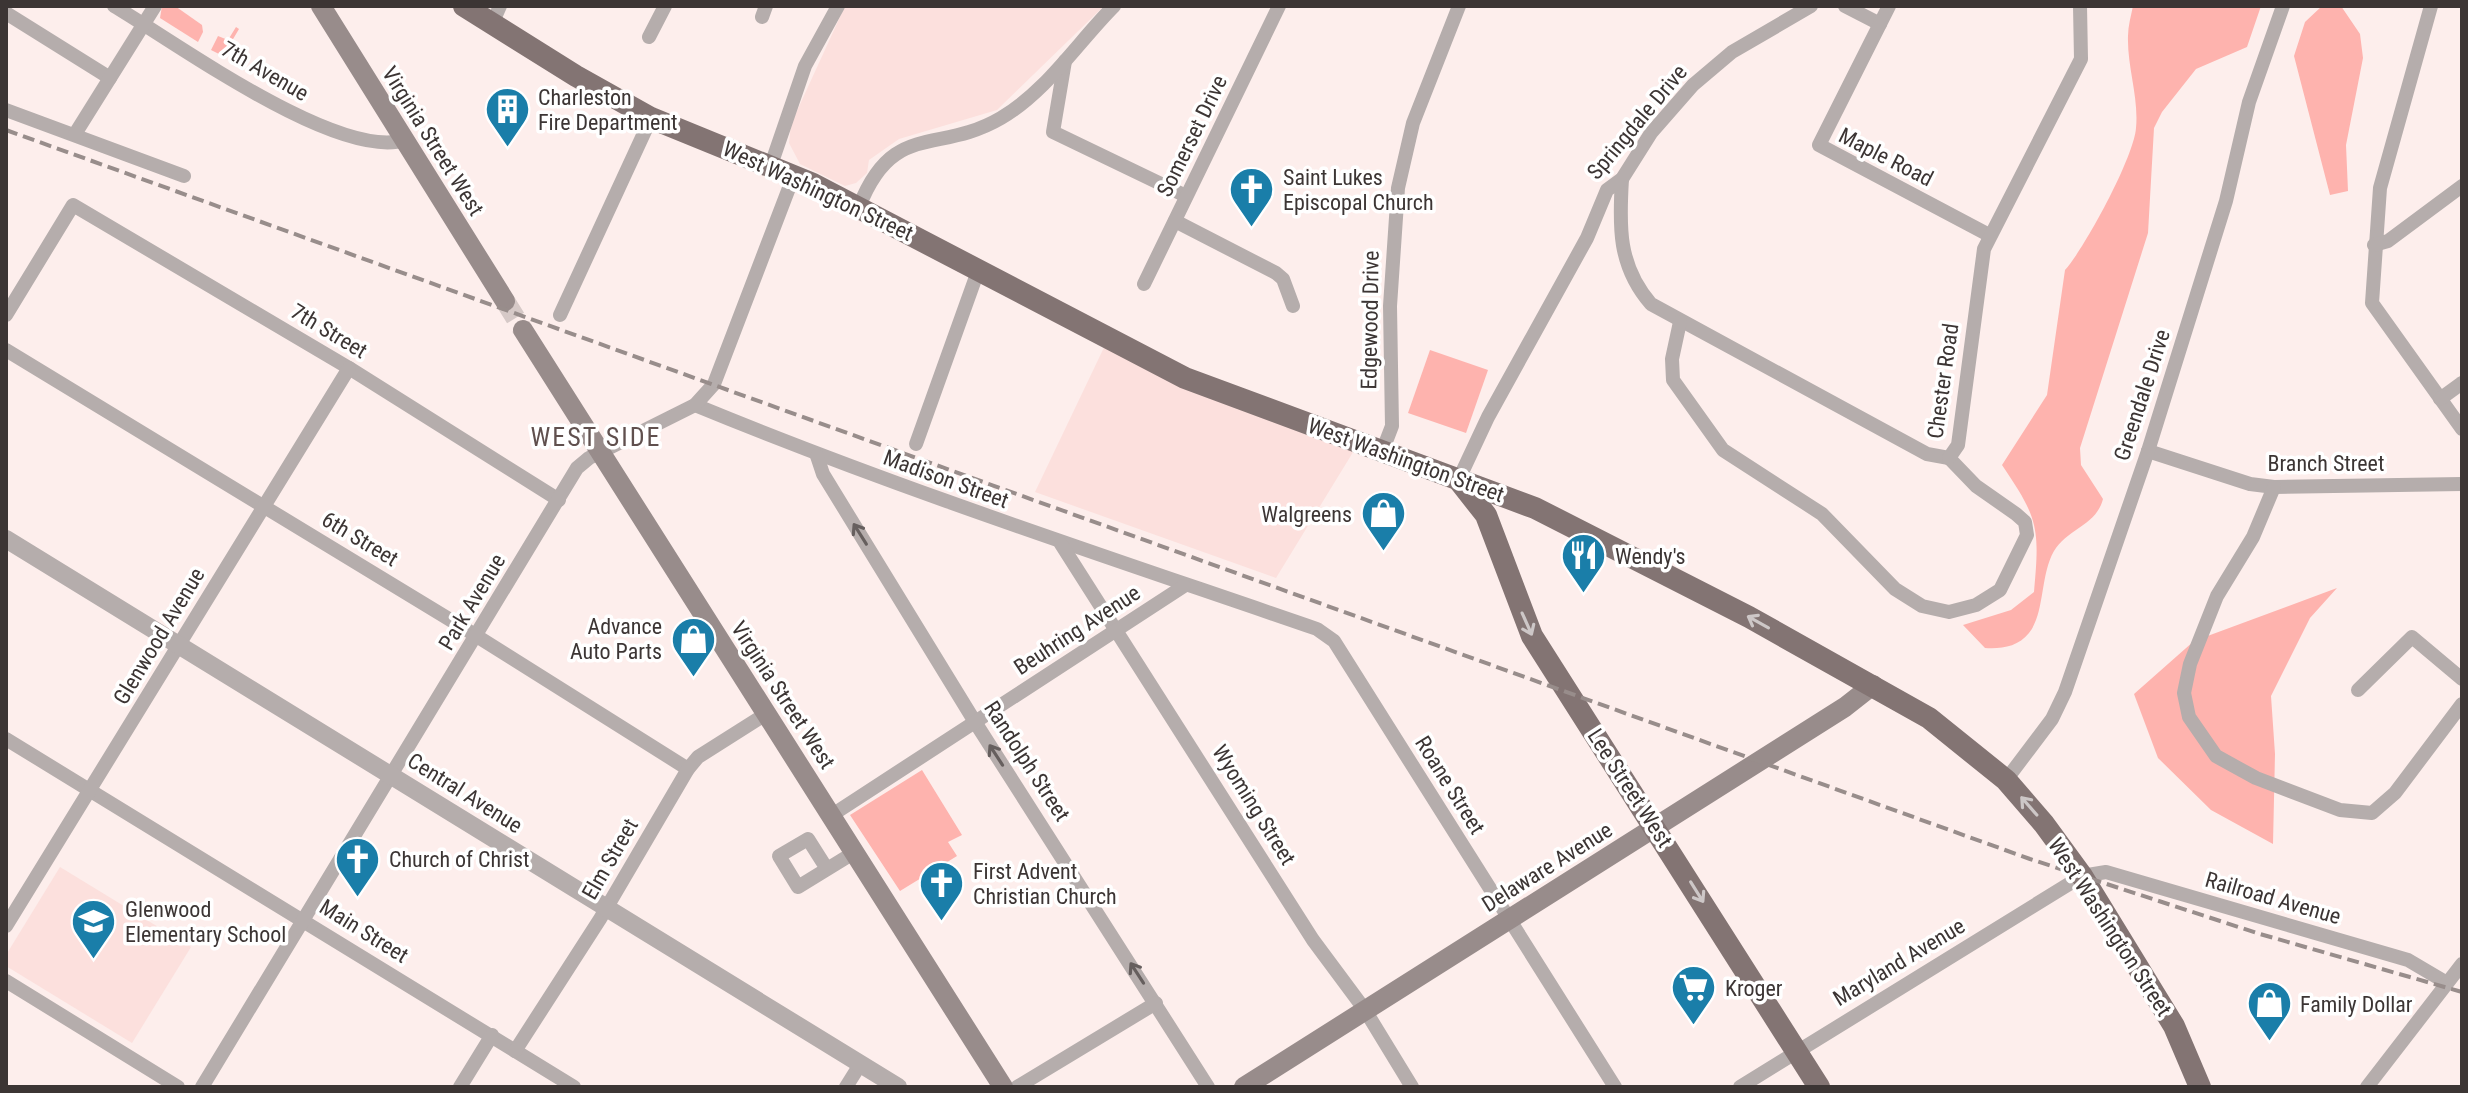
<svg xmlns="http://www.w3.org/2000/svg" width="2468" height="1093" font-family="'Roboto Condensed',sans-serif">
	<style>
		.built { fill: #fce0dd }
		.green { fill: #feb3ae }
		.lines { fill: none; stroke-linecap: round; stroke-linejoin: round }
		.secondary-tunnel { stroke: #d6c9c7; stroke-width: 20; stroke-dasharray: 20 10; stroke-linecap: butt }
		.minor { stroke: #b5adac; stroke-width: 14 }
		.tertiary { stroke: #b5adac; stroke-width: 18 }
		.secondary { stroke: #988c8b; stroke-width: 20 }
		.primary { stroke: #837473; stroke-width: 22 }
		.rail { stroke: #988d8b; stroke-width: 4; stroke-dasharray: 12 6; stroke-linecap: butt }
		.oneway { stroke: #665f5e }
		.oneway2 { stroke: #cdc7c7 }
		.labels { text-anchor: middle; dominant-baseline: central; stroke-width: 7; stroke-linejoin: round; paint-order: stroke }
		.street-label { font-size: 22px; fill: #3c3534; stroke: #fff }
		.poi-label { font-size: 22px; fill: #3c3534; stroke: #fff; text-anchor: start }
		.quarter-label { font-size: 26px; letter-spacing: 2px; fill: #60504e; stroke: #fff }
	</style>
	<rect width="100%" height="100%" fill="#fdeeec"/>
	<!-- built -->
	<g class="built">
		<path d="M845 6H1104L997 110 899 139 869 160 867 173 856 183 845 186 800 164 789 143 791 124Z"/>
		<path d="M1109 337 1358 444 1276 578 1035 492Z"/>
		<path d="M60 867 191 947 132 1043 6 966V955Z"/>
	</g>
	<!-- green -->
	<g class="green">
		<path d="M162 6H175L202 25 203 32 198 42 160 18Z"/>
		<path d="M2133 6H2261L2247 47 2196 69 2162 112 2154 128 2148 233 2080 448 2081 465 2103 499C2096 526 2068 528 2054 551 2040 575 2045 613 2029 633 2018 647 2001 649 1985 648L1963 625 2011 610 2034 592C2040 527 2038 518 2002 465L2047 395 2065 270C2085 248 2134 157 2136 128 2139 97 2127 67 2128 36 2128 26 2131 16 2133 6Z"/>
		<path d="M2322 6H2341L2360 34 2363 58 2346 145 2348 191 2330 195 2294 56 2305 22Z"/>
		<path d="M236 27 239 29 223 56 211 50 218 36 228 40Z"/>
		<path d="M1430 350 1488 370 1466 433 1408 413Z"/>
		<path d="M2337 588 2310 618 2271 696 2275 754 2273 844 2211 810 2158 758 2134 694 2194 641Z"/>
		<path d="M922 770 962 835 948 842 957 856 900 891 850 815Z"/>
	</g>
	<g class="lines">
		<!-- secondary-tunnel -->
		<path class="secondary-tunnel" d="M505 301 523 330"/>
		<!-- minor -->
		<g class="minor">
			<path d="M114 6C175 42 338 161 405 140"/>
			<path d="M1845 6 1880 24"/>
			<path d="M1889 6 1819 145 1989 235"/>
			<path d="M2431 6 2380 188 2372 303 2462 429"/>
			<path d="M6 13 110 78"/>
			<path d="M762 17 766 6"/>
			<path d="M492 24 500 6"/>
			<path d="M649 37 665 6"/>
			<path d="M1065 61 1053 132 1186 196"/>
			<path d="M6 110 184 176"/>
			<path d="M75 134 155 6"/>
			<path d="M771 165 805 66 838 6"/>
			<path d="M1622 179C1619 227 1618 266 1651 304L1927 454 1949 458"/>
			<path d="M859 207C893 120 938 155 1001 118 1046 92 1078 42 1114 6"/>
			<path d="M1175 221 1276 273 1283 279 1293 306"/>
			<path d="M2374 245 2388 241 2462 186"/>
			<path d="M1144 284 1279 6"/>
			<path d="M6 315 73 205 349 368 559 500"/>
			<path d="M560 315 651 118"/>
			<path d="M1680 322 1672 359 1673 380 1723 450 1822 514 1895 589 1922 606 1949 612 1976 605 2000 590 2027 535 2025 522 2016 514 1976 486 1949 458"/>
			<path d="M6 350 467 630 688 769"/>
			<path d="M2440 399 2462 383"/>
			<path d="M695 405C899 489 1108 557 1317 629L1334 641 1615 1087"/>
			<path d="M916 444 978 271"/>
			<path d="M2148 451 2250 484 2274 487 2462 484"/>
			<path d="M1382 452 1392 426 1390 306 1398 188 1413 123 1459 6"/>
			<path d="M817 456 823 474 975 722 1208 1087"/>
			<path d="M1949 458 1958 445 1984 249 2081 59 2080 6"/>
			<path d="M1458 481 1488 417 1587 238 1607 190 1622 179 1651 133 1693 85 1732 52 1811 6"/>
			<path d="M2274 487 2253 537 2217 596 2190 664 2184 693 2189 717 2216 756 2256 778 2340 810 2372 813 2395 793 2462 704"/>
			<path d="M1061 544 1313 940 1365 1010 1412 1087"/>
			<path d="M2358 690 2412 637 2462 679"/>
			<path d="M6 739 574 1087"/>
			<path d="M2006 780 2052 719 2065 692 2148 451 2226 201 2249 102 2283 6"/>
			<path d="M832 815 1184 586"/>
			<path d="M827 869 808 839 779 856 798 887 855 852"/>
			<path d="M6 926 349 368"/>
			<path d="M6 981 178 1087"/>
			<path d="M515 1051 600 919 688 769 698 757 766 714"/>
			<path d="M202 1087 577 468 589 458 695 405 714 384 794 175"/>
			<path d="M460 1087 492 1035"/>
			<path d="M846 1087 861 1063"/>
			<path d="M1017 1087 1156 1003"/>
			<path d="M1740 1087 2082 876 2106 872 2408 960 2447 983"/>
			<path d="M2367 1087 2462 964"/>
		</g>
		<!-- tertiary -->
		<path class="tertiary" d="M6 539 898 1087"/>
		<!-- secondary -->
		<g class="secondary">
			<path d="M321 6 505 301"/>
			<path d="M523 330 1003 1087"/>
			<path d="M1244 1087 1845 707 1873 685"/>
		</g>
		<!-- primary -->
		<g class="primary">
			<path d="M464 6 576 76 651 118 813 184 1185 378 1535 508 1749 617 1929 718 2006 780 2044 824 2082 876 2174 1026 2200 1087"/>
			<path d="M1460 482 1486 515 1532 636 1819 1087"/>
		</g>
		<!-- rail -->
		<path class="rail" d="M6 130 2030 859 2260 934 2462 992"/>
	</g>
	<!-- one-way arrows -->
	<defs><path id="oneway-shaft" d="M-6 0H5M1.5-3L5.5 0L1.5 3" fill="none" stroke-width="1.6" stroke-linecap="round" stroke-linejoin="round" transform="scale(2)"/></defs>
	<g class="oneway">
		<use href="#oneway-shaft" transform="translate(860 534) rotate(-122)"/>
		<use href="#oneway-shaft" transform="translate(996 755) rotate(-123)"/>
		<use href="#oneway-shaft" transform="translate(1137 973) rotate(-123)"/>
	</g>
	<g class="oneway2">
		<use href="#oneway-shaft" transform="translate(1758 622) rotate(-151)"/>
		<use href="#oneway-shaft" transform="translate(1527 624) rotate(66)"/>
		<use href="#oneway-shaft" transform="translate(2029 806) rotate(-131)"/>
		<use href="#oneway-shaft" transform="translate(1697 892) rotate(58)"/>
	</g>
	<!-- icons -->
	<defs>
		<symbol id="building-pin" viewBox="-11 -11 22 30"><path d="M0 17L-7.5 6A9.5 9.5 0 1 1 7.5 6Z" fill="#1a7ea9" stroke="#fff"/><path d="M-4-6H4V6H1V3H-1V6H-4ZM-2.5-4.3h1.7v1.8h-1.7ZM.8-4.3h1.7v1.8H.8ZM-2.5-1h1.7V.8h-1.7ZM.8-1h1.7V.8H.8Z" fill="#fff"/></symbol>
		<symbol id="church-pin" viewBox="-11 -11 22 30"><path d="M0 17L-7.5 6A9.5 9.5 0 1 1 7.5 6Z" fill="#1a7ea9" stroke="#fff"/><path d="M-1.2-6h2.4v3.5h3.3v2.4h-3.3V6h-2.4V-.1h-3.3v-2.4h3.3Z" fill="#fff"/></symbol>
		<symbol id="shop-pin" viewBox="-11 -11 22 30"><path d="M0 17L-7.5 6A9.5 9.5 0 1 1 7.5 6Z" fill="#1a7ea9" stroke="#fff"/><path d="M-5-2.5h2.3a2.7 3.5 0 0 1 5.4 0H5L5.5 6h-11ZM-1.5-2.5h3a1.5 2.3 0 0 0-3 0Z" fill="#fff"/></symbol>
		<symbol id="restaurant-pin" viewBox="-11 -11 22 30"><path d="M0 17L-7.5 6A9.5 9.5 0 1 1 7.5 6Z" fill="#1a7ea9" stroke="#fff"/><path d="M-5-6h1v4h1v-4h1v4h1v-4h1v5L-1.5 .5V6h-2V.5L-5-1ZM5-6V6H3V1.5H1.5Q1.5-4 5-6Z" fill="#fff"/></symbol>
		<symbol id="school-pin" viewBox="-11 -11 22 30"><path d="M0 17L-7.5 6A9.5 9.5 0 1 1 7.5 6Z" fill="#1a7ea9" stroke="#fff"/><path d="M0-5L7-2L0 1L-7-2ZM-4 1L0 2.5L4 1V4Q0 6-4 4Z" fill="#fff"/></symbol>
		<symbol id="supermarket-pin" viewBox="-11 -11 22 30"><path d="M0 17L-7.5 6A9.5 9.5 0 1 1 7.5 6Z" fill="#1a7ea9" stroke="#fff"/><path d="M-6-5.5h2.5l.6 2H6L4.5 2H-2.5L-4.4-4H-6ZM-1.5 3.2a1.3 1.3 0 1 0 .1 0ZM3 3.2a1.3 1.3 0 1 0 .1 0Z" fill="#fff"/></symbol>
	</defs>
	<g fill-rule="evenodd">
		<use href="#building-pin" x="482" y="84" width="51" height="69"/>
		<use href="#church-pin" x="1226" y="164" width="51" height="69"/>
		<use href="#shop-pin" x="1358" y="488" width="51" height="69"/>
		<use href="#restaurant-pin" x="1558" y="530" width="51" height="69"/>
		<use href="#shop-pin" x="668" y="614" width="51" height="69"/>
		<use href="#church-pin" x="332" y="834" width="51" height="69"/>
		<use href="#church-pin" x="916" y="858" width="51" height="69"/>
		<use href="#school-pin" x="68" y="896" width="51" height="69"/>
		<use href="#supermarket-pin" x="1668" y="962" width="51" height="69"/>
		<use href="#shop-pin" x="2244" y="978" width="51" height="69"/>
	</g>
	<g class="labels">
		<!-- street labels -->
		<g class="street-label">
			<text transform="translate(265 71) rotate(30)">7th Avenue</text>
			<text transform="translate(1637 122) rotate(-50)">Springdale Drive</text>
			<text transform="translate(1192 136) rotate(-64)">Somerset Drive</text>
			<text transform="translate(433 141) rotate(58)">Virginia Street West</text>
			<text transform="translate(1886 157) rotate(27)">Maple Road</text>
			<text transform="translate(818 191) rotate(25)">West Washington Street</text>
			<text transform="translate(1370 320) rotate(-89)">Edgewood Drive</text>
			<text transform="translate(329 331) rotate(31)">7th Street</text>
			<text transform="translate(1943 381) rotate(-82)">Chester Road</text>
			<text transform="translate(2142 395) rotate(-72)">Greendale Drive</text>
			<text transform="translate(1406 460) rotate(20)">West Washington Street</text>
			<text x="2326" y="463">Branch Street</text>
			<text transform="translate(946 479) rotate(20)">Madison Street</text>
			<text transform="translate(360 539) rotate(31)">6th Street</text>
			<text transform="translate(472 602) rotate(-59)">Park Avenue</text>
			<text transform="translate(1077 630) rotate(-33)">Beuhring Avenue</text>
			<text transform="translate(159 636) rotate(-59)">Glenwood Avenue</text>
			<text transform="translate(783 695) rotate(57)">Virginia Street West</text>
			<text transform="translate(1027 761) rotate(57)">Randolph Street</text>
			<text transform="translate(1450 785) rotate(58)">Roane Street</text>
			<text transform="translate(1630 788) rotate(57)">Lee Street West</text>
			<text transform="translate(465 793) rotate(32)">Central Avenue</text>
			<text transform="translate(1254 805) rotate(58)">Wyoming Street</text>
			<text transform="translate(610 859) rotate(-60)">Elm Street</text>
			<text transform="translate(1547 867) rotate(-32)">Delaware Avenue</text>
			<text transform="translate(2273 898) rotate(16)">Railroad Avenue</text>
			<text transform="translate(2110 927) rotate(57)">West Washington Street</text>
			<text transform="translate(364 931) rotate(32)">Main Street</text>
			<text transform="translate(1899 962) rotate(-31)">Maryland Avenue</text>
		</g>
		<!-- poi labels -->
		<g class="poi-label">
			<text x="538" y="97">Charleston<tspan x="538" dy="25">Fire Department</tspan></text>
			<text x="1283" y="177">Saint Lukes<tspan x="1283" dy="25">Episcopal Church</tspan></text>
			<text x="1352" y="514" text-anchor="end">Walgreens</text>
			<text x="1615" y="556">Wendy's</text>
			<text x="662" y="626" text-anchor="end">Advance<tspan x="662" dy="25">Auto Parts</tspan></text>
			<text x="389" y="859">Church of Christ</text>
			<text x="973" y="871">First Advent<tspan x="973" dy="25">Christian Church</tspan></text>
			<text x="125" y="909">Glenwood<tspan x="125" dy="25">Elementary School</tspan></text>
			<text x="1725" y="988">Kroger</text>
			<text x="2300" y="1004">Family Dollar</text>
		</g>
		<!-- quarter labels -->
		<g class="quarter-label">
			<text x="596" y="437">WEST SIDE</text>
		</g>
	</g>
	<!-- border -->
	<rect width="2468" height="1093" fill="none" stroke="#3c3534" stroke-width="16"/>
</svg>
